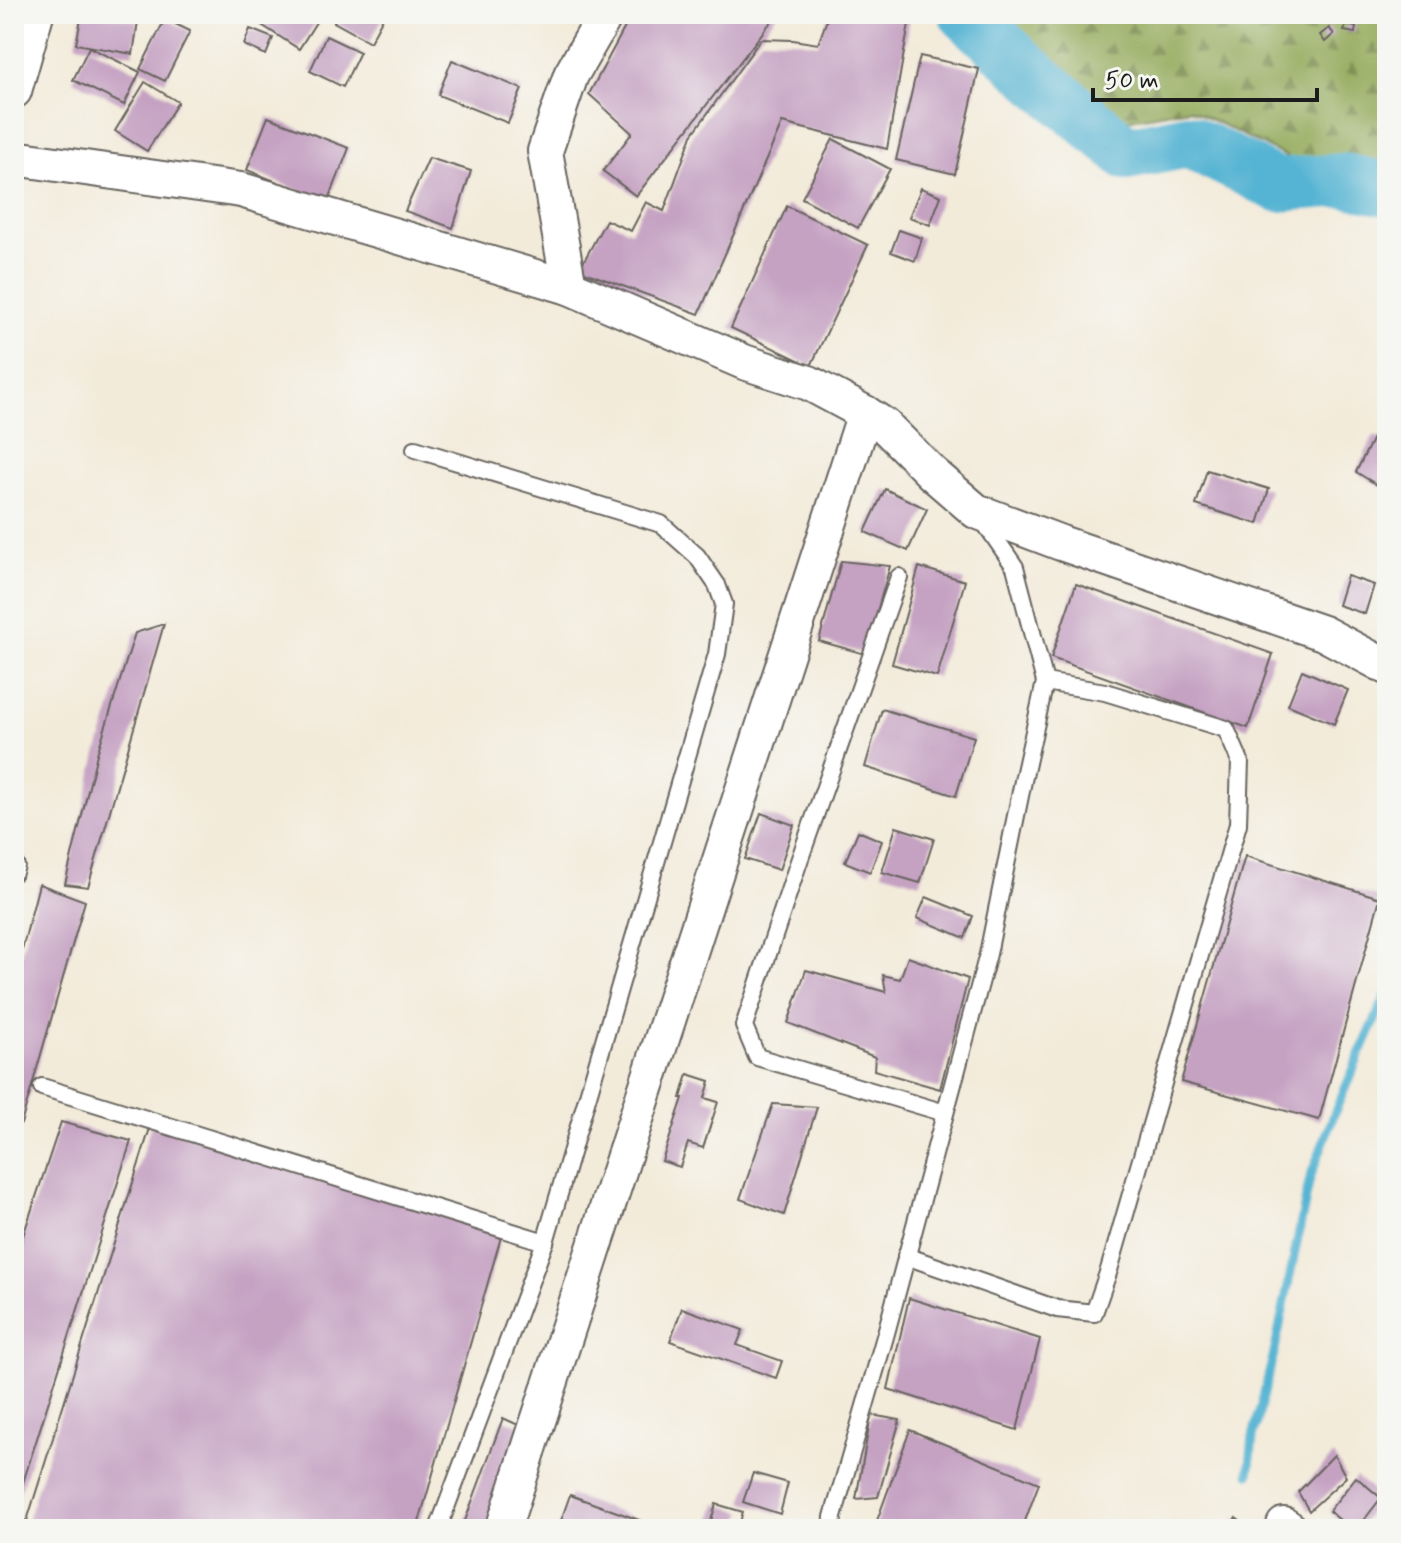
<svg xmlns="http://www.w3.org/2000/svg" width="1401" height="1543" font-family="Mynerve,sans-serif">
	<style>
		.forest { fill: url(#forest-firs); stroke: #58643d; stroke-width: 2 }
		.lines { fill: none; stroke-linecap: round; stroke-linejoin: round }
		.stream { stroke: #54b4d3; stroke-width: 9 }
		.river { stroke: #54b4d3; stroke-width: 54 }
		.building { fill: #c5a1c2 }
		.lane-casing { stroke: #67645e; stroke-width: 20 }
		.street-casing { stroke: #67645e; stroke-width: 38 }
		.lane { stroke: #fff; stroke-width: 16 }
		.street { stroke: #fff; stroke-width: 34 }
	</style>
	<defs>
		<pattern id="forest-firs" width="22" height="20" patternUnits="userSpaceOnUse" patternTransform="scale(2)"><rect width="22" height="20" fill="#95ac5e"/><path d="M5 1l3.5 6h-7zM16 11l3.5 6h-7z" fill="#798b4d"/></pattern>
	</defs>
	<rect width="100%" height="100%" fill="#f6f6f2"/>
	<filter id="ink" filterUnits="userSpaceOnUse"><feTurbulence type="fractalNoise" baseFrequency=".0125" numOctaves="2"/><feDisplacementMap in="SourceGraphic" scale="16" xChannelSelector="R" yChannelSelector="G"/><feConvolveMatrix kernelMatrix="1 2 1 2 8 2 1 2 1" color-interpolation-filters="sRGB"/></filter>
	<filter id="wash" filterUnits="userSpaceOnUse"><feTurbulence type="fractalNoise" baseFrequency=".006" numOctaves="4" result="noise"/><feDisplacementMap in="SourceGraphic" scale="32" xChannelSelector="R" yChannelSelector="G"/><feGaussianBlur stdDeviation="1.8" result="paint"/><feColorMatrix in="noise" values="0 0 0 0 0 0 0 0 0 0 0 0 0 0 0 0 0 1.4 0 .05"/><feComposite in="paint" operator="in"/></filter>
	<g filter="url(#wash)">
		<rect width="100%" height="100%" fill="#f3ebda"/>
		<!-- forest -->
		<path class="forest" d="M989 14H1387V165L1289 158 1190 109 1126 120Z"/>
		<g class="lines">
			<!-- stream -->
			<path class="stream" d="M1249 1474 1253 1437 1275 1349 1310 1178 1336 1109 1387 993"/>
			<!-- river -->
			<path class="river" d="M966 14 1040 81 1127 153 1188 141 1278 185 1343 180 1387 189"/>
		</g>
		<g id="blocks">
			<!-- building -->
			<g class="building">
				<path d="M82 14H99L138 21 133 54 76 44Z"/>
				<path d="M262 14H310L318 19 299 49 257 22Z"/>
				<path d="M338 14H385L370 42 334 22Z"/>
				<path d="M632 14H777L636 196 603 171 632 133 589 94Z"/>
				<path d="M829 14H908L910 18 887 149 782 123 699 314 579 270 606 220 631 231 646 202 664 211 692 135 761 39 793 40 818 44Z"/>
				<path d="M1349 15 1358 19 1355 26 1346 22Z"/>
				<path d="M165 19 190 31 165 81 140 69Z"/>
				<path d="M1346 25 1356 27 1355 33 1344 31Z"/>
				<path d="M1329 28 1334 34 1325 42 1320 35Z"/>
				<path d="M250 29 273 38 266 55 244 45Z"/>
				<path d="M326 36 360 52 343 87 310 71Z"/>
				<path d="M89 47 140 72 124 105 73 80Z"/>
				<path d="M920 56 979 69 955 174 896 160Z"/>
				<path d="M452 60 522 89 508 123 438 95Z"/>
				<path d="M145 82 178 102 147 151 115 131Z"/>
				<path d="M268 117 349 148 328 202 247 170Z"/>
				<path d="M833 139 890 169 858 228 802 198Z"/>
				<path d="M429 158 471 171 453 228 405 211Z"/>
				<path d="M921 188 941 196 930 225 909 217Z"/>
				<path d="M787 206 868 245 811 366 731 328Z"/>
				<path d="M899 230 922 238 915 261 891 252Z"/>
				<path d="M1374 436 1387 439V491L1356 472Z"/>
				<path d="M1207 470 1269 489 1258 524 1196 505Z"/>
				<path d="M885 489 927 509 908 551 865 532Z"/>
				<path d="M841 561 890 566 865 654 819 641Z"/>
				<path d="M919 567 965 581 937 677 892 664Z"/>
				<path d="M1347 576 1374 585 1365 614 1338 605Z"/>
				<path d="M1076 584 1273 654 1248 728 1051 658Z"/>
				<path d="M164 624 88 887 65 884 97 754 135 633Z"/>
				<path d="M1302 670 1348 690 1334 724 1288 705Z"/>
				<path d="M882 709 974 737 956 796 865 767Z"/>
				<path d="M761 813 794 825 779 870 745 859Z"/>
				<path d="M896 827 934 839 920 883 882 872Z"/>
				<path d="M858 831 882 841 870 872 845 862Z"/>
				<path d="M1245 856 1380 898 1319 1120 1181 1082Z"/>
				<path d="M39 884 85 901 21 1124 14 1121V981Z"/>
				<path d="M926 897 973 916 965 938 917 918Z"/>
				<path d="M908 957 968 979 940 1089 874 1070 875 1057 788 1023 806 970 886 992 883 975 900 979Z"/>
				<path d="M688 1074 710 1081 705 1098 718 1102 703 1148 688 1143 680 1167 662 1161 683 1098H681Z"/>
				<path d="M773 1104 817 1107 784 1215 740 1199Z"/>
				<path d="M61 1122 131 1141 15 1508 14 1263Z"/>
				<path d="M151 1125 503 1230 417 1529H42L26 1524Z"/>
				<path d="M909 1298 1040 1339 1017 1430 888 1389Z"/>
				<path d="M682 1308 743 1330 737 1345 782 1361 776 1378 670 1341Z"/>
				<path d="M871 1415 900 1420 878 1497 856 1499Z"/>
				<path d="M503 1418 527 1429 497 1529H462Z"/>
				<path d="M910 1430 1039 1483 1022 1529H886L875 1526Z"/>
				<path d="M1334 1455 1346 1477 1309 1511 1298 1492Z"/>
				<path d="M753 1473 788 1483 780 1514 743 1502Z"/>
				<path d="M1356 1477 1381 1498 1357 1529H1351L1329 1511Z"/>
				<path d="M570 1495 664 1529H558Z"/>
				<path d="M716 1504 743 1512 738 1529H726L710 1524Z"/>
				<path d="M1385 1514 1387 1515V1529H1373Z"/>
				<path d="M1236 1518 1250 1529H1227Z"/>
				<path d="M1027 1522 1051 1528 1050 1529H1024Z"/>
			</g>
		</g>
	</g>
	<g filter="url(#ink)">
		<use href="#blocks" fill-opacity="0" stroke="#67645e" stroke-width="2"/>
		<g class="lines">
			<defs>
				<g id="lane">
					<path d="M415 449 661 524 697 556 717 585 724 604 717 654 545 1242 438 1529"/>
					<path d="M899 577 798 864 744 1026 757 1057 945 1113"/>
					<path d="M14 872 16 866"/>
					<path d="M42 1087 545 1242"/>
					<path d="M906 1256 1057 1309 1094 1313 1109 1270 1238 824 1240 761 1226 729 1105 692 1045 682"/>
					<path d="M14 1526 23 1529"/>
					<path d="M832 1529 833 1517 886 1333 988 954 1023 781 1045 682 1015 567 982 519"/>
				</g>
				<g id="street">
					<path d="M14 91 36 14"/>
					<path d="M14 158 241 190 569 287 744 362 809 383 865 413 885 426 932 473 976 511 1061 543 1323 633 1387 667"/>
					<path d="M569 287 545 151 571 75 606 14"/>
					<path d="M1284 1525 1290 1529"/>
					<path d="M503 1529 865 413"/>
				</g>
			</defs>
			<!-- lane casing -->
			<use href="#lane" class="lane-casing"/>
			<!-- street casing -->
			<use href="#street" class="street-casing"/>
			<!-- lane -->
			<use href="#lane" class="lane"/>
			<!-- street -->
			<use href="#street" class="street"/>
		</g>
	</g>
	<!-- margin -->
	<rect width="1401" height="1543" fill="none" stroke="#f6f6f2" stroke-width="48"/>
	<!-- scale -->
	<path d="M1093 88v12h224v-12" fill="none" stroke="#1c1c1c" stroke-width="4"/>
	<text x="1105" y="88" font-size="24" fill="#1c1c1c" stroke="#f6f6f2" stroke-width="6" paint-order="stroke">50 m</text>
</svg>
